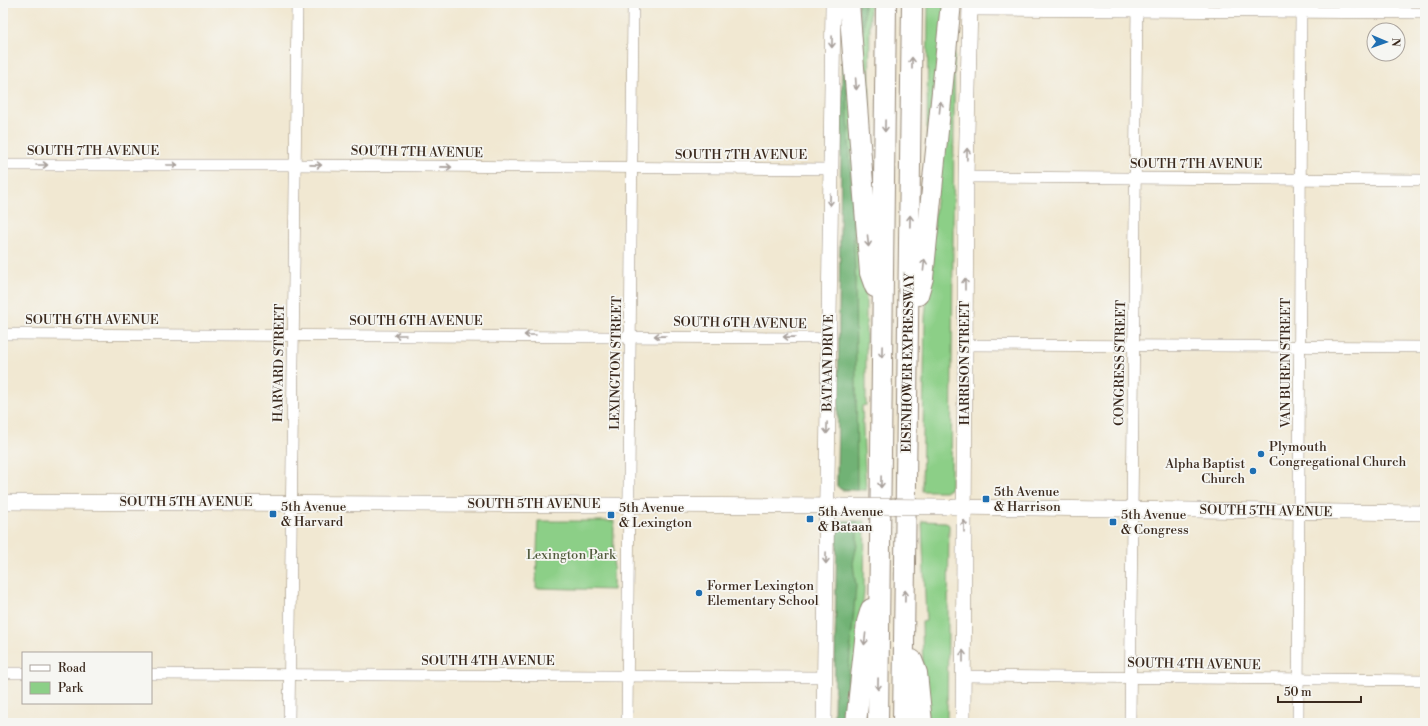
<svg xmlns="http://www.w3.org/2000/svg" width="1428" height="726" font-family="'Libre Bodoni',serif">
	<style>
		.green { fill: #8ccf87; stroke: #647c52 }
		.forest { fill: #71b274; stroke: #566e49 }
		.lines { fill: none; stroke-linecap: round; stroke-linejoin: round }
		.street-casing { stroke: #968978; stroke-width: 12 }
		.secondary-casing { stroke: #968978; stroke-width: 16 }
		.highway-casing { stroke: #968978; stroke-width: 22 }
		.street { stroke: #fff; stroke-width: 11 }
		.secondary { stroke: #fff; stroke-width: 15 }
		.highway { stroke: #fff; stroke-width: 20 }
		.secondary-bridge-casing { stroke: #968978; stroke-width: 16; stroke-linecap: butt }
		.secondary-bridge { stroke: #fff; stroke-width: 15 }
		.oneway { stroke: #a79f9a }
		.poi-dot { fill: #1f6fb2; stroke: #f6f6f2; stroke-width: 1.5 }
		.labels { text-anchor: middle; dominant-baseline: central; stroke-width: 3.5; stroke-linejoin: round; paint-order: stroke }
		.street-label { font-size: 13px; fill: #3b2a1e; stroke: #f6f6f2 }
		.poi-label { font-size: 13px; fill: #3b2a1e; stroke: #f6f6f2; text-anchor: start }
		.park-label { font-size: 13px; fill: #535c3e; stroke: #f6f6f2 }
	</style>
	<rect width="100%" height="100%" fill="#f6f6f2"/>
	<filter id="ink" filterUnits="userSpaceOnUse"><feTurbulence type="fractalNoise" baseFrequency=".025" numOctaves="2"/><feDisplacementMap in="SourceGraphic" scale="8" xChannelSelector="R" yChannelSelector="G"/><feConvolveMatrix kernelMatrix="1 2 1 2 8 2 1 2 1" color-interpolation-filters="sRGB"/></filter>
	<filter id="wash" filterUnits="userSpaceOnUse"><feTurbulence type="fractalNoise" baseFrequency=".012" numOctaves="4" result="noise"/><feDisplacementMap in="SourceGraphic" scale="16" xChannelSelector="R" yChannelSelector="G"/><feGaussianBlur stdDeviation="0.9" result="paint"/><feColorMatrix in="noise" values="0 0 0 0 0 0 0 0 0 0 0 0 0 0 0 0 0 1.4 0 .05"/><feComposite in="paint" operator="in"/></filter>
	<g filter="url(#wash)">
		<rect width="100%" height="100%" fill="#f1e8d2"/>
		<!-- green -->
		<g class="green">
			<path d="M839 3H845L866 294V405L862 406 866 490H842L837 486 843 11H839Z"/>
			<path d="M858 3H870L869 160Z"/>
			<path d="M928 3H945L927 144Z"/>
			<path d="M955 3 951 485 950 489 946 491H922L925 317Z"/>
			<path d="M538 521H614L613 590 536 588Z"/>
			<path d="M838 521H865L864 592 850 723H834L837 524Z"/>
			<path d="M922 521 946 522 949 525 947 723H928L923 677 922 622 926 621Z"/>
		</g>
		<!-- forest -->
		<g class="forest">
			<path d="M858 3H864V29L860 35Z"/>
			<path d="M842 64 846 69 855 269 857 490 840 489 837 486Z"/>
			<path d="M838 521H857V545L853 563 856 586 844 723H834L837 524Z"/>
		</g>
	</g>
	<g filter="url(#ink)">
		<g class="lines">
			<defs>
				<g id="street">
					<path d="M969 10 1425 13"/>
					<path d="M3 165H296L831 169"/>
					<path d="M966 177 1425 180"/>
					<path d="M3 334 828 338"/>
					<path d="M965 345 1425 347"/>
					<path d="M3 673H23"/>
					<path d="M151 674 825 677"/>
					<path d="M963 676 1425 680"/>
					<path d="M289 723 297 3"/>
					<path d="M627 723 633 3"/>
					<path d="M1130 723 1137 3"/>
					<path d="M1298 723 1301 3"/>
				</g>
				<g id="secondary">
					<path d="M3 502 841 506"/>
					<path d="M954 507 1425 513"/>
					<path d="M824 723 833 3"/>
					<path d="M963 723 966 177 970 3"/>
				</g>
				<g id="highway">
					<path d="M849 3 870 273 875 287"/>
					<path d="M918 295 923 278 951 3"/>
					<path d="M912 660 917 673 922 723"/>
					<path d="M856 723 867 622 871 609"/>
					<path d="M878 723 886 3"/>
					<path d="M903 723 912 3"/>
				</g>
			</defs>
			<!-- street casing -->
			<use href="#street" class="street-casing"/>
			<!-- secondary casing -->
			<use href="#secondary" class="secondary-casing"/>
			<!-- highway casing -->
			<use href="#highway" class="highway-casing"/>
			<!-- street -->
			<use href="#street" class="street"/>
			<!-- secondary -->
			<use href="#secondary" class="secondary"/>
			<!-- highway -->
			<use href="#highway" class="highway"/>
			<defs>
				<path id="secondary-bridge" d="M841 506 946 507"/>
			</defs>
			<!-- secondary-bridge casing -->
			<use href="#secondary-bridge" class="secondary-bridge-casing"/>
			<!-- secondary-bridge -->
			<use href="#secondary-bridge" class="secondary-bridge"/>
		</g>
		<!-- one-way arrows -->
		<defs><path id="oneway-shaft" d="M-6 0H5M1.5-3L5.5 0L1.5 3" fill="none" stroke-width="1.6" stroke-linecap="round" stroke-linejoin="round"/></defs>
		<g class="oneway">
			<use href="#oneway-shaft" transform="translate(832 42) rotate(91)"/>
			<use href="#oneway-shaft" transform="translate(912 63) rotate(-90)"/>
			<use href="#oneway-shaft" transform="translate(856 84) rotate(86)"/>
			<use href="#oneway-shaft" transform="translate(940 107) rotate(-84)"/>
			<use href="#oneway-shaft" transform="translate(885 126) rotate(91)"/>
			<use href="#oneway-shaft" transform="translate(967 154) rotate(-89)"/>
			<use href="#oneway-shaft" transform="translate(42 165)"/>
			<use href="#oneway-shaft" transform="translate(172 165)"/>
			<use href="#oneway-shaft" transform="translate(316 165) rotate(1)"/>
			<use href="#oneway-shaft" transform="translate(446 167) rotate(1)"/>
			<use href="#oneway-shaft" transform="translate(830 200) rotate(91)"/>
			<use href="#oneway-shaft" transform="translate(910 221) rotate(-89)"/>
			<use href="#oneway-shaft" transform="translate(868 241) rotate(85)"/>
			<use href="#oneway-shaft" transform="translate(924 265) rotate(-84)"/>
			<use href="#oneway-shaft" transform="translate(965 284) rotate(-90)"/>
			<use href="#oneway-shaft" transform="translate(400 335) rotate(-180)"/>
			<use href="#oneway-shaft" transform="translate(530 335) rotate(-180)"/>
			<use href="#oneway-shaft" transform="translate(660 336) rotate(-179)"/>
			<use href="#oneway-shaft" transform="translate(789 337) rotate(-179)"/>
			<use href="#oneway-shaft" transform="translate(882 352) rotate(91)"/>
			<use href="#oneway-shaft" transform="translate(827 428) rotate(91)"/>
			<use href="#oneway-shaft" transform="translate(881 482) rotate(91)"/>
			<use href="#oneway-shaft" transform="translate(964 526) rotate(-90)"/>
			<use href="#oneway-shaft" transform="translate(826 558) rotate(91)"/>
			<use href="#oneway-shaft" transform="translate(905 596) rotate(-89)"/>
			<use href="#oneway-shaft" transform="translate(865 639) rotate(96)"/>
			<use href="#oneway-shaft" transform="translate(963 656) rotate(-90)"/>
			<use href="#oneway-shaft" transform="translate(878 684) rotate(91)"/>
		</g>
	</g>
	<!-- markers -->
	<g class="poi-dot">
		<circle cx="1261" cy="454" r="4"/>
		<circle cx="1253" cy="471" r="4"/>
		<rect x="982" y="495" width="8" height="8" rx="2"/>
		<rect x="269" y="510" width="8" height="8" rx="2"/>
		<rect x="607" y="511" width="8" height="8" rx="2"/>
		<rect x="806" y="515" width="8" height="8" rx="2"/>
		<rect x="1109" y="518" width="8" height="8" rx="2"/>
		<circle cx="699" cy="593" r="4"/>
	</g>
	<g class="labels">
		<!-- street labels -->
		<g class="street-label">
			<text x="93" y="151">SOUTH 7TH AVENUE</text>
			<text transform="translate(417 152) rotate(1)">SOUTH 7TH AVENUE</text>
			<text x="741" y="155">SOUTH 7TH AVENUE</text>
			<text x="1196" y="164">SOUTH 7TH AVENUE</text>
			<text x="92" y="320">SOUTH 6TH AVENUE</text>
			<text x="416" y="321">SOUTH 6TH AVENUE</text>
			<text transform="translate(740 323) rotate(1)">SOUTH 6TH AVENUE</text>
			<text transform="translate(279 363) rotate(-89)">HARVARD STREET</text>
			<text transform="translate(616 363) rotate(-89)">LEXINGTON STREET</text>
			<text transform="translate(828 363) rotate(-89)">BATAAN DRIVE</text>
			<text transform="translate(908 363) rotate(-89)">EISENHOWER EXPRESSWAY</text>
			<text transform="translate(965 363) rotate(-90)">HARRISON STREET</text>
			<text transform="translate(1120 363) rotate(-89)">CONGRESS STREET</text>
			<text transform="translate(1286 363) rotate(-90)">VAN BUREN STREET</text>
			<text x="186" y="502">SOUTH 5TH AVENUE</text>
			<text x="534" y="504">SOUTH 5TH AVENUE</text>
			<text transform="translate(1266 511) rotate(1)">SOUTH 5TH AVENUE</text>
			<text x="488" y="661">SOUTH 4TH AVENUE</text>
			<text transform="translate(1194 664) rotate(1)">SOUTH 4TH AVENUE</text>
		</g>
		<!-- poi labels -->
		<g class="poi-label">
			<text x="1269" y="447">Plymouth<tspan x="1269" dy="15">Congregational Church</tspan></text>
			<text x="1245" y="464" text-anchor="end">Alpha Baptist<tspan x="1245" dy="15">Church</tspan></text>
			<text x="994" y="492">5th Avenue<tspan x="994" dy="15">&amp; Harrison</tspan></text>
			<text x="281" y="507">5th Avenue<tspan x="281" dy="15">&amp; Harvard</tspan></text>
			<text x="619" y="508">5th Avenue<tspan x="619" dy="15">&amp; Lexington</tspan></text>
			<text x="818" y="512">5th Avenue<tspan x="818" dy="15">&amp; Bataan</tspan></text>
			<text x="1121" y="515">5th Avenue<tspan x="1121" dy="15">&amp; Congress</tspan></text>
			<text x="707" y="586">Former Lexington<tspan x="707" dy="15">Elementary School</tspan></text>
		</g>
		<!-- park labels -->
		<g class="park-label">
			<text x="571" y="555">Lexington Park</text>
		</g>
	</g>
	<!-- margin -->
	<rect width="1428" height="726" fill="none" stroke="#f6f6f2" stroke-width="16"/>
	<!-- legend -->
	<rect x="22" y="652" width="130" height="52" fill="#f6f6f2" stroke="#aba49d"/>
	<rect x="30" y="665" width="20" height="6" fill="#ffffff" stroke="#aba49d"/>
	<text x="58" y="672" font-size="12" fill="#3b2a1e">Road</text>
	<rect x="30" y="682" width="20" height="12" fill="#8ccf87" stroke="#aba49d"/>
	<text x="58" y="692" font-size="12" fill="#3b2a1e">Park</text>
	<!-- north arrow -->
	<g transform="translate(1386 42) rotate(92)"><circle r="19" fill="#f6f6f2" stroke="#aba49d"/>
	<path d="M0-3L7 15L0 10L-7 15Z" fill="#1f6fb2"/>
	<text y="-6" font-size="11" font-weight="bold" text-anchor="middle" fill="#3b2a1e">N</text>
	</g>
	<!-- scale -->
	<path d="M1278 696v6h83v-6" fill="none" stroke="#3b2a1e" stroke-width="2"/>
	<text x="1284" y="696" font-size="12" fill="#3b2a1e" stroke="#f6f6f2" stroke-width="3" paint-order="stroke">50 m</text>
</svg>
